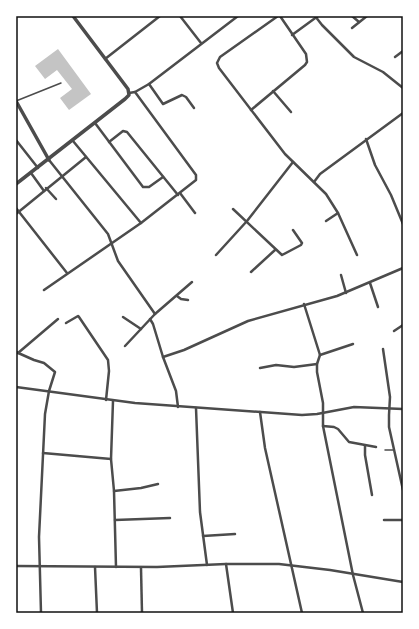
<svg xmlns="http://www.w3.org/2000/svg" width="419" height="629" font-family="'IBM Plex Sans',sans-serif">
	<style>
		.building { fill: #c4c4c4 }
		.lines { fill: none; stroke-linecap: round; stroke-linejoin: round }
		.service { stroke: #4c4c4c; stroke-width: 1.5 }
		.minor { stroke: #4c4c4c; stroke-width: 2.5 }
		.tertiary { stroke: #4c4c4c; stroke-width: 3.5 }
		.neatline { fill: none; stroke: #111; stroke-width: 1.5 }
	</style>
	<rect width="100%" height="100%" fill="#fff"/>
	<!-- building -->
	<path class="building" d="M58 49 91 94 69 110 60 98 72 89 57 70 45 79 35 66Z"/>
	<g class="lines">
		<!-- service -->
		<g class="service">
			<path d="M16 101 61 83"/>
			<path d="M385 450H394"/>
		</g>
		<!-- minor -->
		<g class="minor">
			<path d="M180 16 201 43"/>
			<path d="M278 16 220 57 217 63 219 68 285 154 326 194 338 213 357 255"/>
			<path d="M315 16 322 25 354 57 383 72 403 88"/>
			<path d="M352 16 359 22"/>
			<path d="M352 28 367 16"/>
			<path d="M292 35 318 16"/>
			<path d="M395 57 403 51"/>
			<path d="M105 59 160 16"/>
			<path d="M149 84 163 104 182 95 186 97 194 108"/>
			<path d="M273 91 291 112"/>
			<path d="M129 93 135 92 149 84 238 16"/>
			<path d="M251 110 305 65 307 62 306 54 280 16"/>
			<path d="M95 123 143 187H149L163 177"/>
			<path d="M366 139 375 165 391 195 403 224"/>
			<path d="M16 140 38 168"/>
			<path d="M73 141 141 223"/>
			<path d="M109 142 123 131 127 132 178 195"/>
			<path d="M49 160 108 234 118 261 155 314"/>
			<path d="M31 173 44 191"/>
			<path d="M314 182 320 174 403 113"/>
			<path d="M46 188 56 199"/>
			<path d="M180 193 195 213"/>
			<path d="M16 208 67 273"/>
			<path d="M233 209 282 255 301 245 302 243 293 230"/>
			<path d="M16 214 86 157"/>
			<path d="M326 221 338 213"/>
			<path d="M216 255 247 221 293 162"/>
			<path d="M251 272 275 250"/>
			<path d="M341 275 346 293"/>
			<path d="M370 283 378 307"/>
			<path d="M44 290 141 223 196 180V175L135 92"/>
			<path d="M177 296 181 299 188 300"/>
			<path d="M304 304 320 355 317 364V372L323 403V426L353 575 363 613"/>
			<path d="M123 317 141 329"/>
			<path d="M150 319 153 324 163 357 176 391 178 407"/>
			<path d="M66 323 78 316 79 317 108 360 109 371 106 400"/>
			<path d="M394 331 403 325"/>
			<path d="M125 346 155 314 192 282"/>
			<path d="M383 349 390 397 389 415V427L403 490"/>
			<path d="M16 352 34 360 44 363 55 372 49 391 45 414 39 537 41 613"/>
			<path d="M18 353 58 319"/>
			<path d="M320 355 353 344"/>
			<path d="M163 357 184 350 248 321 337 296 403 268"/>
			<path d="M260 368 276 365 294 367 317 364"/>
			<path d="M16 387 135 403 302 415 317 414 354 407 403 409"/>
			<path d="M113 401 111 459 114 491 116 567"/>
			<path d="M196 408 200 512 207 565"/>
			<path d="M260 412 265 448 302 613"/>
			<path d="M323 426 334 427 338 429 349 442 376 447"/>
			<path d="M365 446V455L372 495"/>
			<path d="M43 453 111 459"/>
			<path d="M114 491 141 488 158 484"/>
			<path d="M115 520 170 518"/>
			<path d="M384 520H403"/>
			<path d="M203 536 235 534"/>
			<path d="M226 564 233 613"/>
			<path d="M16 566 157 567 226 564H279L330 570 403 582"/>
			<path d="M95 567 97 613"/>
			<path d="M141 568 142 613"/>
		</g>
		<!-- tertiary -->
		<g class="tertiary">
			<path d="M16 101 49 160"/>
			<path d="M16 184 125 99 129 95 128 89 73 16"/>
		</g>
	</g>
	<!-- border -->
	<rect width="419" height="629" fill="none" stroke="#ffffff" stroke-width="34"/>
	<rect x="17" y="17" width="385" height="595" class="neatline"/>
</svg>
